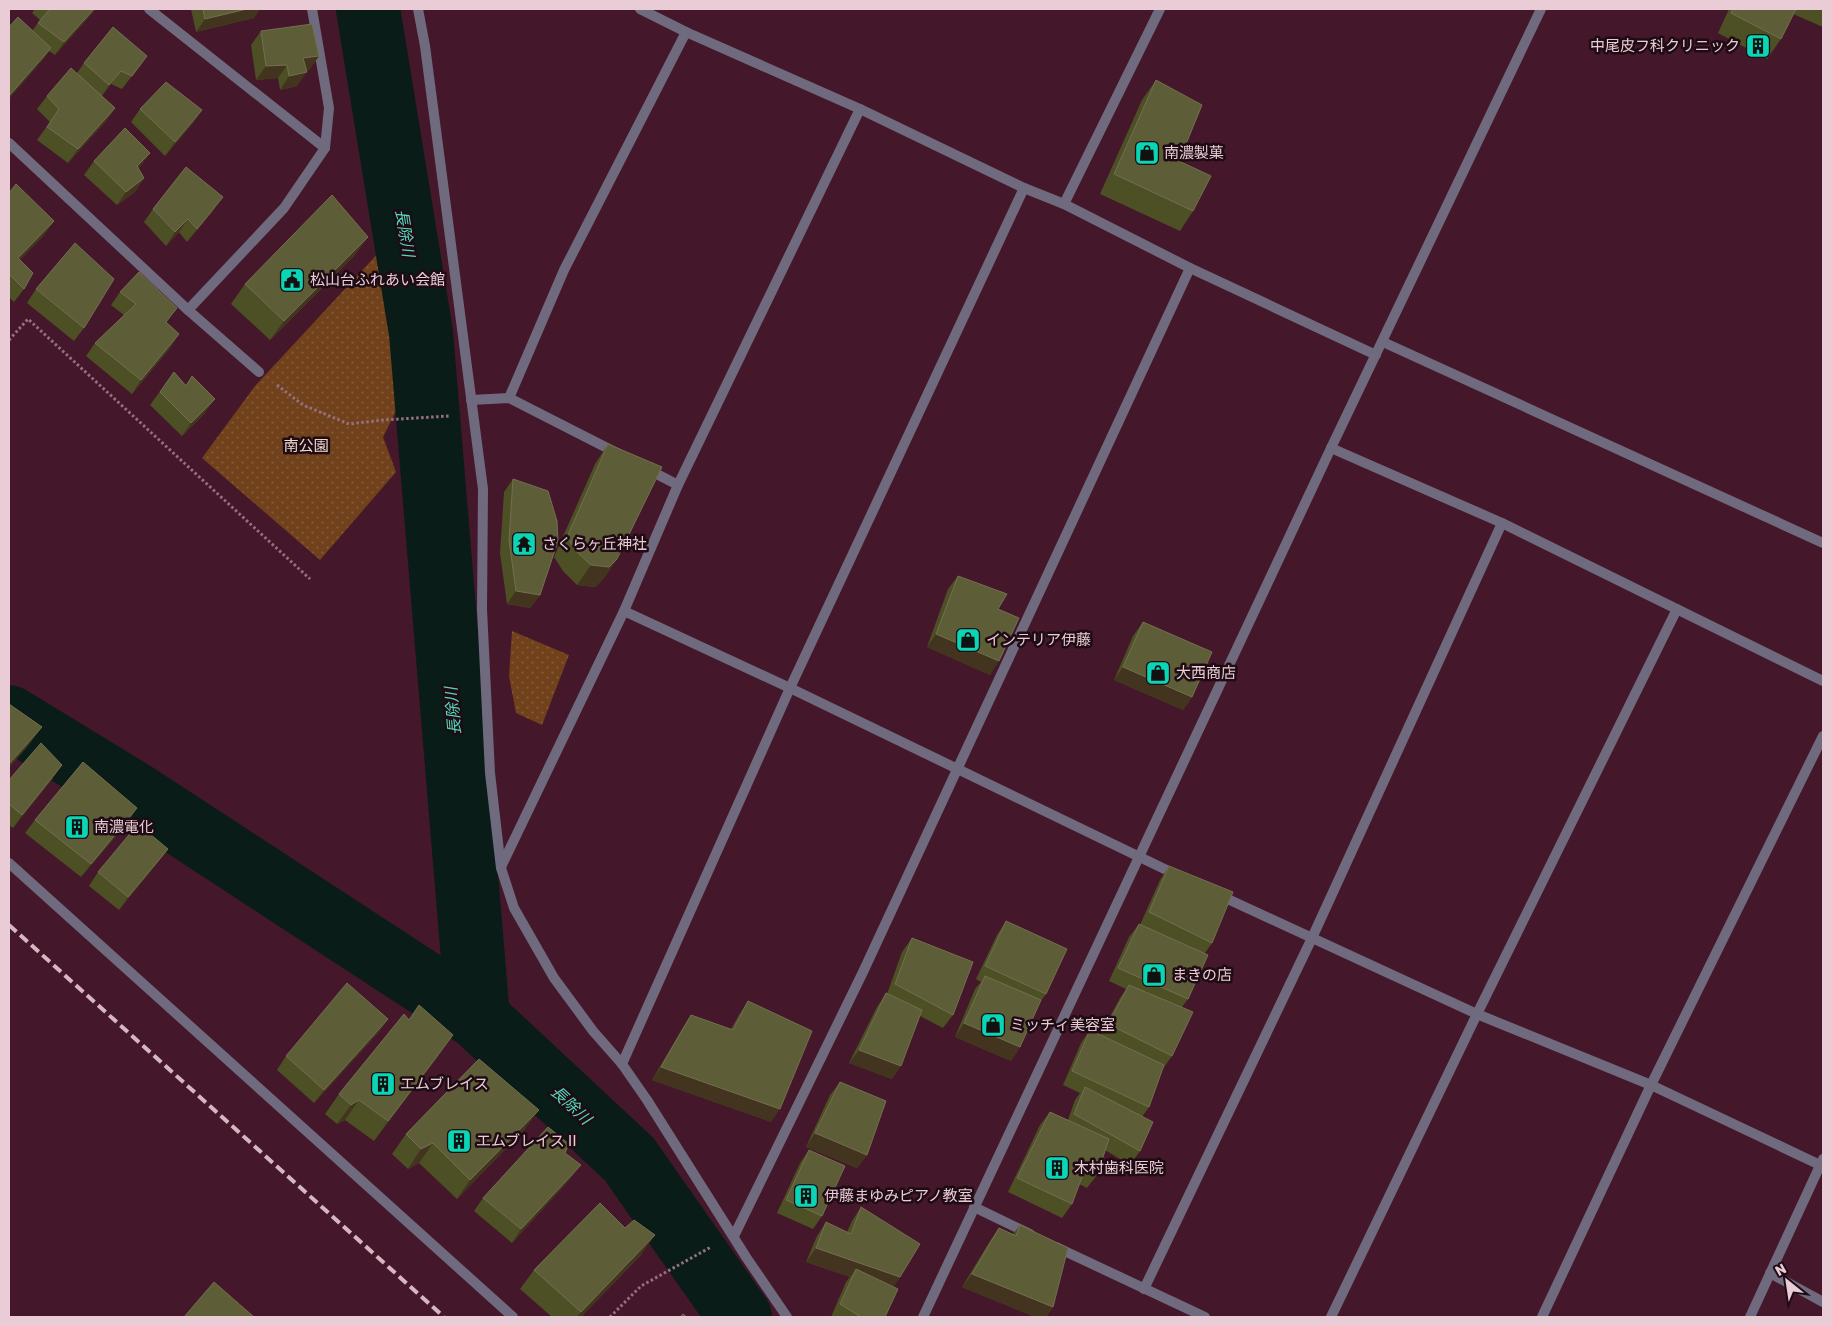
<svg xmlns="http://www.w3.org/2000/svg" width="1832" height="1326" font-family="Rubik,'Noto Sans JP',sans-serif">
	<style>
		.grass { fill: url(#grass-dots) }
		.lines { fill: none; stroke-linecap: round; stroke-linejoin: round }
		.river { stroke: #0a1c18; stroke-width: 64 }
		.path { stroke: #95707e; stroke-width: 3; stroke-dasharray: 2.5 2.5; stroke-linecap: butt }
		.street { stroke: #6f6a7e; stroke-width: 10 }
		.rail { stroke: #d6b7c1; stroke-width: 4; stroke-dasharray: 10 5; stroke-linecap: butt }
		.wall { fill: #4c5024 }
		.shaded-wall { fill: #42341f }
		.building { fill: #5d5e37; stroke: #736f50 }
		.labels { text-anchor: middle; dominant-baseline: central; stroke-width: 5; stroke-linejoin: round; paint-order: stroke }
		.poi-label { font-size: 15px; fill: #e9ccd5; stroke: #1e0b13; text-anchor: start }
		.park-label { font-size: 15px; fill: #f0dbcc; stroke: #1e0b13 }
		.water-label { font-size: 16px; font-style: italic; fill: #53dabe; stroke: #1e0b13 }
	</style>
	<defs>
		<pattern id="grass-dots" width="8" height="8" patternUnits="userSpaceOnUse" patternTransform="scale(1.25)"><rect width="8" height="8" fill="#70411b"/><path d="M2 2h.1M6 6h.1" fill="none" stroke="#845b3b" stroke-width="1.8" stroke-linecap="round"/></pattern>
	</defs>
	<rect width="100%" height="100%" fill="#44182a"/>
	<!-- grass -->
	<g class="grass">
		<path d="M382 249 396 355 400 403 383 437 396 472 320 560 202 458 255 386Z"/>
		<path d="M512 631 569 655 542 725 516 713 509 676Z"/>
	</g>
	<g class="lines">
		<!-- river -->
		<g class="river">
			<path d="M368 9 421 333 478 1018"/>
			<path d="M9 717 135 794 478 1018 629 1159 740 1317"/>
		</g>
		<!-- path -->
		<g class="path">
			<path d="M9 340 28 319 310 579"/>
			<path d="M277 385 303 405 349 424 383 420 449 416"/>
			<path d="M610 1317 641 1286 711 1247"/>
		</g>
		<!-- street -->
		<g class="street">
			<path d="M149 9 325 148"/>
			<path d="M418 9 425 46 483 489 482 609 490 773 501 868 514 908 554 978 593 1031 622 1064 647 1100 746 1257 787 1317"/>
			<path d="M640 9 686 32 860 109 1024 188 1064 204 1190 268 1376 355"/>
			<path d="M9 143 188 310 284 208 325 148 329 108 312 9"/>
			<path d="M1064 204 1160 9"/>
			<path d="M188 310 259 372"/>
			<path d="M1383 342 1823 543"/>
			<path d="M509 398 564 270 686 32"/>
			<path d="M471 400 509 398 617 453"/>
			<path d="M1331 448 1502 523 1823 681"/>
			<path d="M647 469 678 485"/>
			<path d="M624 611 790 688 1179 876"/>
			<path d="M9 863 513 1317"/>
			<path d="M501 867 624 611 678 485 860 109"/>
			<path d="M1219 895 1477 1014 1651 1085 1820 1165"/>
			<path d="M622 1064 790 688 1024 188"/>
			<path d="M974 1207 1030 1234"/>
			<path d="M734 1236 863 972 1190 268"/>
			<path d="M1056 1247 1205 1317"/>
			<path d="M1770 1273 1823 1302"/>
			<path d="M1144 1289 1312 938 1502 523"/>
			<path d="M923 1317 1331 448 1541 9"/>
			<path d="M1331 1317 1477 1014 1677 609"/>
			<path d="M1542 1317 1651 1085 1823 736"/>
			<path d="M1750 1317 1823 1159"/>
		</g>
		<!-- rail -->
		<path class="rail" d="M9 925 444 1317"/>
	</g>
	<!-- wall -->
	<g class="wall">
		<path d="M35 9H96L55 55 49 51 41 62 32 31 40 20 32 13Z"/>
		<path d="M191 9H260L254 18 196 32Z"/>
		<path d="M1729 9H1823V27L1793 14 1781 39 1767 59 1718 33Z"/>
		<path d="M261 31 319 56 309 70H306L297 86 280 90 278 78 256 80 251 45Z"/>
		<path d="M147 56 122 89 111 84 102 96 115 108 106 121 68 163 37 140 50 122 37 109 47 96 77 73 84 63Z"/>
		<path d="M1156 80 1193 211 1180 231 1100 194 1142 100Z"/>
		<path d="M140 109 202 110 193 123 165 156 131 122Z"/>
		<path d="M94 161 141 166 138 168 144 178 135 192 117 205 84 175Z"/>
		<path d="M9 193 54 221 44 235 20 260 24 289 14 302 9 297Z"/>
		<path d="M153 209 213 211 187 242 179 232 166 246 144 222Z"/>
		<path d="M368 237 354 256 270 340 231 304 245 284Z"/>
		<path d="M36 289 84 328 74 341 27 303Z"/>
		<path d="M120 292 167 323 179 334 170 348 132 394 86 356 95 343 124 315 111 305Z"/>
		<path d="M174 372 186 385 192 376 205 413 182 436 150 405Z"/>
		<path d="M608 444 617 559 604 578 595 587 577 585 563 571 554 557 595 464Z"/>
		<path d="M513 479 540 595 530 608 507 604 500 553 504 492Z"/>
		<path d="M958 576 998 609 990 675 927 647 948 589Z"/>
		<path d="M1143 622 1192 697 1183 710 1114 680 1133 636Z"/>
		<path d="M53 778 13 828 9 825V780Z"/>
		<path d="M35 820 128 822 81 877 25 833Z"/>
		<path d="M168 849 158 862 119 910 89 886 98 872Z"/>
		<path d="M1169 866 1212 943 1205 953 1188 999 1182 1007 1172 1056 1162 1070 1149 1107 1142 1117 1140 1151 1130 1165 1105 1150 1097 1175 1087 1188 1079 1184 1072 1204 1062 1218 1008 1192 1040 1125 1050 1112 1068 1120 1075 1100 1080 1093 1063 1085 1081 1043 1090 1030 1100 1035 1120 998 1126 989 1109 981 1129 937 1139 924 1140 925 1160 880Z"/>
		<path d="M1006 921 1046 994 1040 1002 1020 1047 1011 1061 955 1037 975 989 981 982 976 979 997 935Z"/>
		<path d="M912 938 953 1015 943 1028 920 1016 892 1079 849 1063 877 1007 886 993 887 994 902 952Z"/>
		<path d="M748 1001 771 1122 652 1080 682 1029 691 1015 731 1029 739 1015Z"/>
		<path d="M388 1019 378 1033 314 1103 277 1070 286 1056Z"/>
		<path d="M439 1055 374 1141 345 1120 337 1124 325 1114 339 1094Z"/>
		<path d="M840 1082 867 1155 857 1168 806 1147 830 1095Z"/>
		<path d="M525 1129 457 1199 419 1163 408 1169 392 1154 406 1134Z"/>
		<path d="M809 1150 822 1216 813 1229 777 1213 800 1163Z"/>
		<path d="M565 1153 571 1178 512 1243 474 1211 483 1198Z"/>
		<path d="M861 1207 900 1277 893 1287 885 1317H831L846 1282 850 1277 806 1262 817 1236 826 1222 847 1232 852 1221Z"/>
		<path d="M1020 1225 1053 1307 1046 1317H1035L962 1287 990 1241 999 1228 1013 1234Z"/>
		<path d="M641 1255 581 1317H552L520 1289 534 1270Z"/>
	</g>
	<!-- shaded-wall -->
	<g class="shaded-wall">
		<path d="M94 9H96L55 55 64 42Z"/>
		<path d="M247 9H260L254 18 196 32 205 19Z"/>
		<path d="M51 48 41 62 9 99V96Z"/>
		<path d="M319 56 309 70 294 72 303 58Z"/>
		<path d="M287 65 278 78 256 80 266 66Z"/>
		<path d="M121 71 111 84 100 98 109 85Z"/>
		<path d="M307 72 297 86 280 90 289 76Z"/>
		<path d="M115 108 106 121 68 163 78 149Z"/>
		<path d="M202 110 193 123 165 156 175 142Z"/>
		<path d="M150 153 141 166 128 179 137 166Z"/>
		<path d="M144 178 135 192 117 205 126 192Z"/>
		<path d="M223 197 213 211 187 242 197 229Z"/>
		<path d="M188 219 179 232 166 246 175 232Z"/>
		<path d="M54 221 44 235 9 271 18 258Z"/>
		<path d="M368 237 354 256 270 340 284 321Z"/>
		<path d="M179 334 170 348 132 394 141 380Z"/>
		<path d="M215 399 205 413 182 436 191 423Z"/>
		<path d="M617 559 604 578 595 587 577 585 591 565Z"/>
		<path d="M516 591 540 595 530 608 507 604Z"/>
		<path d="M936 634 999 661 990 675 927 647Z"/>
		<path d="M1123 667 1192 697 1183 710 1114 680Z"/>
		<path d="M42 727 28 746 9 768V764Z"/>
		<path d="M62 765 53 778 13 828 22 815Z"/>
		<path d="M137 808 128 822 81 877 91 864Z"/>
		<path d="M168 849 158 862 119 910 128 897Z"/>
		<path d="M388 1019 378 1033 314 1103 324 1090Z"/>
		<path d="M964 1023 1020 1047 1011 1061 955 1037Z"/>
		<path d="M453 1035 439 1055 374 1141 388 1121Z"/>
		<path d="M859 1050 901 1066 892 1079 849 1063Z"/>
		<path d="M661 1067 780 1109 771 1122 652 1080Z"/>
		<path d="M359 1100 345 1120 337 1124 351 1105Z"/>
		<path d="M539 1110 525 1129 457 1199 470 1180Z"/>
		<path d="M815 1133 867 1155 857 1168 806 1147Z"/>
		<path d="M433 1143 419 1163 408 1169 421 1149Z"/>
		<path d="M581 1165 571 1178 512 1243 521 1229Z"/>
		<path d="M655 1235 641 1255 581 1317H577L581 1312Z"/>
		<path d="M816 1248 900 1277 891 1291 856 1269 850 1277 806 1262Z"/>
		<path d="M972 1274 1053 1307 1046 1317H1035L962 1287Z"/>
	</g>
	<!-- building -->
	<g class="building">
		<path d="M50 9H94L64 42 38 23Z"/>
		<path d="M203 9H247L205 19Z"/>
		<path d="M1733 9H1796L1781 39 1731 13Z"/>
		<path d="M18 17 51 48 9 96V27Z"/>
		<path d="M312 24 319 56 303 58 307 72 289 76 287 65 266 66 261 31Z"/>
		<path d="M113 27 147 56 132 76 121 71 109 85 84 63Z"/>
		<path d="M71 68 115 108 78 149 47 127 59 109 47 96Z"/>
		<path d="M1156 80 1202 105 1179 161 1211 176 1193 211 1114 174Z"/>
		<path d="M166 82 202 110 175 142 140 109Z"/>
		<path d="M125 128 150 153 137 166 144 178 126 192 94 161Z"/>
		<path d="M186 167 223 197 197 229 188 219 175 232 153 209Z"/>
		<path d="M16 184 54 221 18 258 33 273 24 289 9 274V193Z"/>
		<path d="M332 195 368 237 284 321 245 284Z"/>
		<path d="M75 243 114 279 84 328 36 289Z"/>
		<path d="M139 272 177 308 166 322 179 334 141 380 95 343 136 304 120 292Z"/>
		<path d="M174 372 186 386 192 376 215 399 191 423 160 392Z"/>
		<path d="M608 444 662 467 617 559 609 567 591 565 576 551 567 537Z"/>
		<path d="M513 479 548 491 557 521 558 541 540 595 516 591 509 540Z"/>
		<path d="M958 576 1007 594 998 609 1019 618 999 661 936 634Z"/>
		<path d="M1143 622 1212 652 1192 697 1123 667Z"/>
		<path d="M9 704 42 727 9 764Z"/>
		<path d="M41 743 62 765 22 815 9 804V780Z"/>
		<path d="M83 762 137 808 91 864 35 820Z"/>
		<path d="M138 824 168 849 128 897 98 872Z"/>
		<path d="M1169 866 1233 892 1212 943 1149 912Z"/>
		<path d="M1006 921 1067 949 1046 994 985 966Z"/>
		<path d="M1139 924 1208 955 1188 999 1118 968Z"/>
		<path d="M912 938 973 962 953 1015 895 984Z"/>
		<path d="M985 976 1041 1000 1020 1047 964 1023Z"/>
		<path d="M347 983 388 1019 324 1090 286 1056Z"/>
		<path d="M1129 985 1193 1012 1172 1056 1108 1024Z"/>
		<path d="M886 993 922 1010 901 1066 859 1050Z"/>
		<path d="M748 1001 812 1031 780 1109 661 1067 691 1015 733 1030Z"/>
		<path d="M419 1005 453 1035 388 1121 359 1100 351 1105 339 1094 404 1014 409 1020Z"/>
		<path d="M1090 1030 1164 1065 1149 1107 1072 1071Z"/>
		<path d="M479 1059 539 1110 470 1180 433 1143 421 1149 406 1134Z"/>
		<path d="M840 1082 886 1101 867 1155 815 1133Z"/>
		<path d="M1085 1087 1153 1122 1140 1151 1074 1114Z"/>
		<path d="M1050 1112 1109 1139 1097 1175 1085 1169 1072 1204 1017 1178Z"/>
		<path d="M548 1127 569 1144 565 1153 581 1165 521 1229 483 1198Z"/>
		<path d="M809 1150 845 1166 822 1216 786 1200Z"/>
		<path d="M600 1203 625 1228 634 1220 655 1235 581 1312 534 1270Z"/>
		<path d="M861 1207 920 1244 900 1277 816 1248 826 1222 851 1234Z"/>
		<path d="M1020 1225 1068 1248 1053 1307 972 1274 999 1228 1016 1236Z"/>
		<path d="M856 1269 898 1289 885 1317H861L840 1304Z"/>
		<path d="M214 1282 254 1317H184Z"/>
		<path d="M683 1314 687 1317H680Z"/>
	</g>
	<!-- icons -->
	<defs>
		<symbol id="building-square" viewBox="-11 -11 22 22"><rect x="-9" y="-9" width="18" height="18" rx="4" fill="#0ad5b5" stroke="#1e0b13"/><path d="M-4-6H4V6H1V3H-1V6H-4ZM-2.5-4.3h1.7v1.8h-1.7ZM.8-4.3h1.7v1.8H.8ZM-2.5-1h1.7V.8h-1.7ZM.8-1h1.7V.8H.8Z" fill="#111"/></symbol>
		<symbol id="shop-square" viewBox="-11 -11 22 22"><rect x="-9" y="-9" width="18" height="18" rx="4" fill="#0ad5b5" stroke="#1e0b13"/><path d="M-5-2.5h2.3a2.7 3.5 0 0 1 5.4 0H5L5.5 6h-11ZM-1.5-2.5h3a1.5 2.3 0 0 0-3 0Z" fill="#111"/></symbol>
		<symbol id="civic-square" viewBox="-11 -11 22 22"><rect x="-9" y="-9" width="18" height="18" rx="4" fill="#0ad5b5" stroke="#1e0b13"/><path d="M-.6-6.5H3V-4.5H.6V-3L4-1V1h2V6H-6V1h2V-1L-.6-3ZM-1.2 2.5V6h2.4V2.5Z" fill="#111"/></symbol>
		<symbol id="temple-square" viewBox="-11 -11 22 22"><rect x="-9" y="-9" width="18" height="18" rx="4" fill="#0ad5b5" stroke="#1e0b13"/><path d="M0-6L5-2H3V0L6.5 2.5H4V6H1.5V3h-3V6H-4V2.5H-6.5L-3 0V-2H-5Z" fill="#111"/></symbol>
	</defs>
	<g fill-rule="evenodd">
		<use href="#building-square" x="1744" y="32" width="28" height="28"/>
		<use href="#shop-square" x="1133" y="139" width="28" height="28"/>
		<use href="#civic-square" x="278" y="266" width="28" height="28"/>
		<use href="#temple-square" x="510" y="530" width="28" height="28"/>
		<use href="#shop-square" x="954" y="626" width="28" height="28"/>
		<use href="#shop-square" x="1144" y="659" width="28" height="28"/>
		<use href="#building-square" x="63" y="813" width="28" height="28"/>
		<use href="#shop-square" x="1140" y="961" width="28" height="28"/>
		<use href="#shop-square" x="979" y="1011" width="28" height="28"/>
		<use href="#building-square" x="369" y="1070" width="28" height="28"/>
		<use href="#building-square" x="445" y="1127" width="28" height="28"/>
		<use href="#building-square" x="1043" y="1154" width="28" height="28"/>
		<use href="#building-square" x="792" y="1182" width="28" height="28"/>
	</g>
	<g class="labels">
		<!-- poi labels -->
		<g class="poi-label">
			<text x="1740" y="46" text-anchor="end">中尾皮フ科クリニック</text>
			<text x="1164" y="153">南濃製菓</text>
			<text x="310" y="280">松山台ふれあい会館</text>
			<text x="542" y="544">さくらヶ丘神社</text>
			<text x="986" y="640">インテリア伊藤</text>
			<text x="1176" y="673">大西商店</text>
			<text x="94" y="827">南濃電化</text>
			<text x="1172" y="975">まきの店</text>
			<text x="1010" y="1025">ミッチィ美容室</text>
			<text x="400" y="1084">エムブレイス</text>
			<text x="476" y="1141">エムブレイスⅡ</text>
			<text x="1074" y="1168">木村歯科医院</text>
			<text x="824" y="1196">伊藤まゆみピアノ教室</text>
		</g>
		<!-- park labels -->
		<g class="park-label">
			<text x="306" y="446">南公園</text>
		</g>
		<!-- water labels -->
		<g class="water-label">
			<text transform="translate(405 233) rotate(81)">長除川</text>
			<text transform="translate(453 711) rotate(-95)">長除川</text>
			<text transform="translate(571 1105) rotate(43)">長除川</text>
		</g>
	</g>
	<!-- border -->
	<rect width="1832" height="1326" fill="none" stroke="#e9ccd5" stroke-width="20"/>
	<!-- north arrow -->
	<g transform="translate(1787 1281) rotate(330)" stroke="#1e0b13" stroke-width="4" paint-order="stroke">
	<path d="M0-4L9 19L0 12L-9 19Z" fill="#e9ccd5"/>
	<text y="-8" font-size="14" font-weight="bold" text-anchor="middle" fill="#e9ccd5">N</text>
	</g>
</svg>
